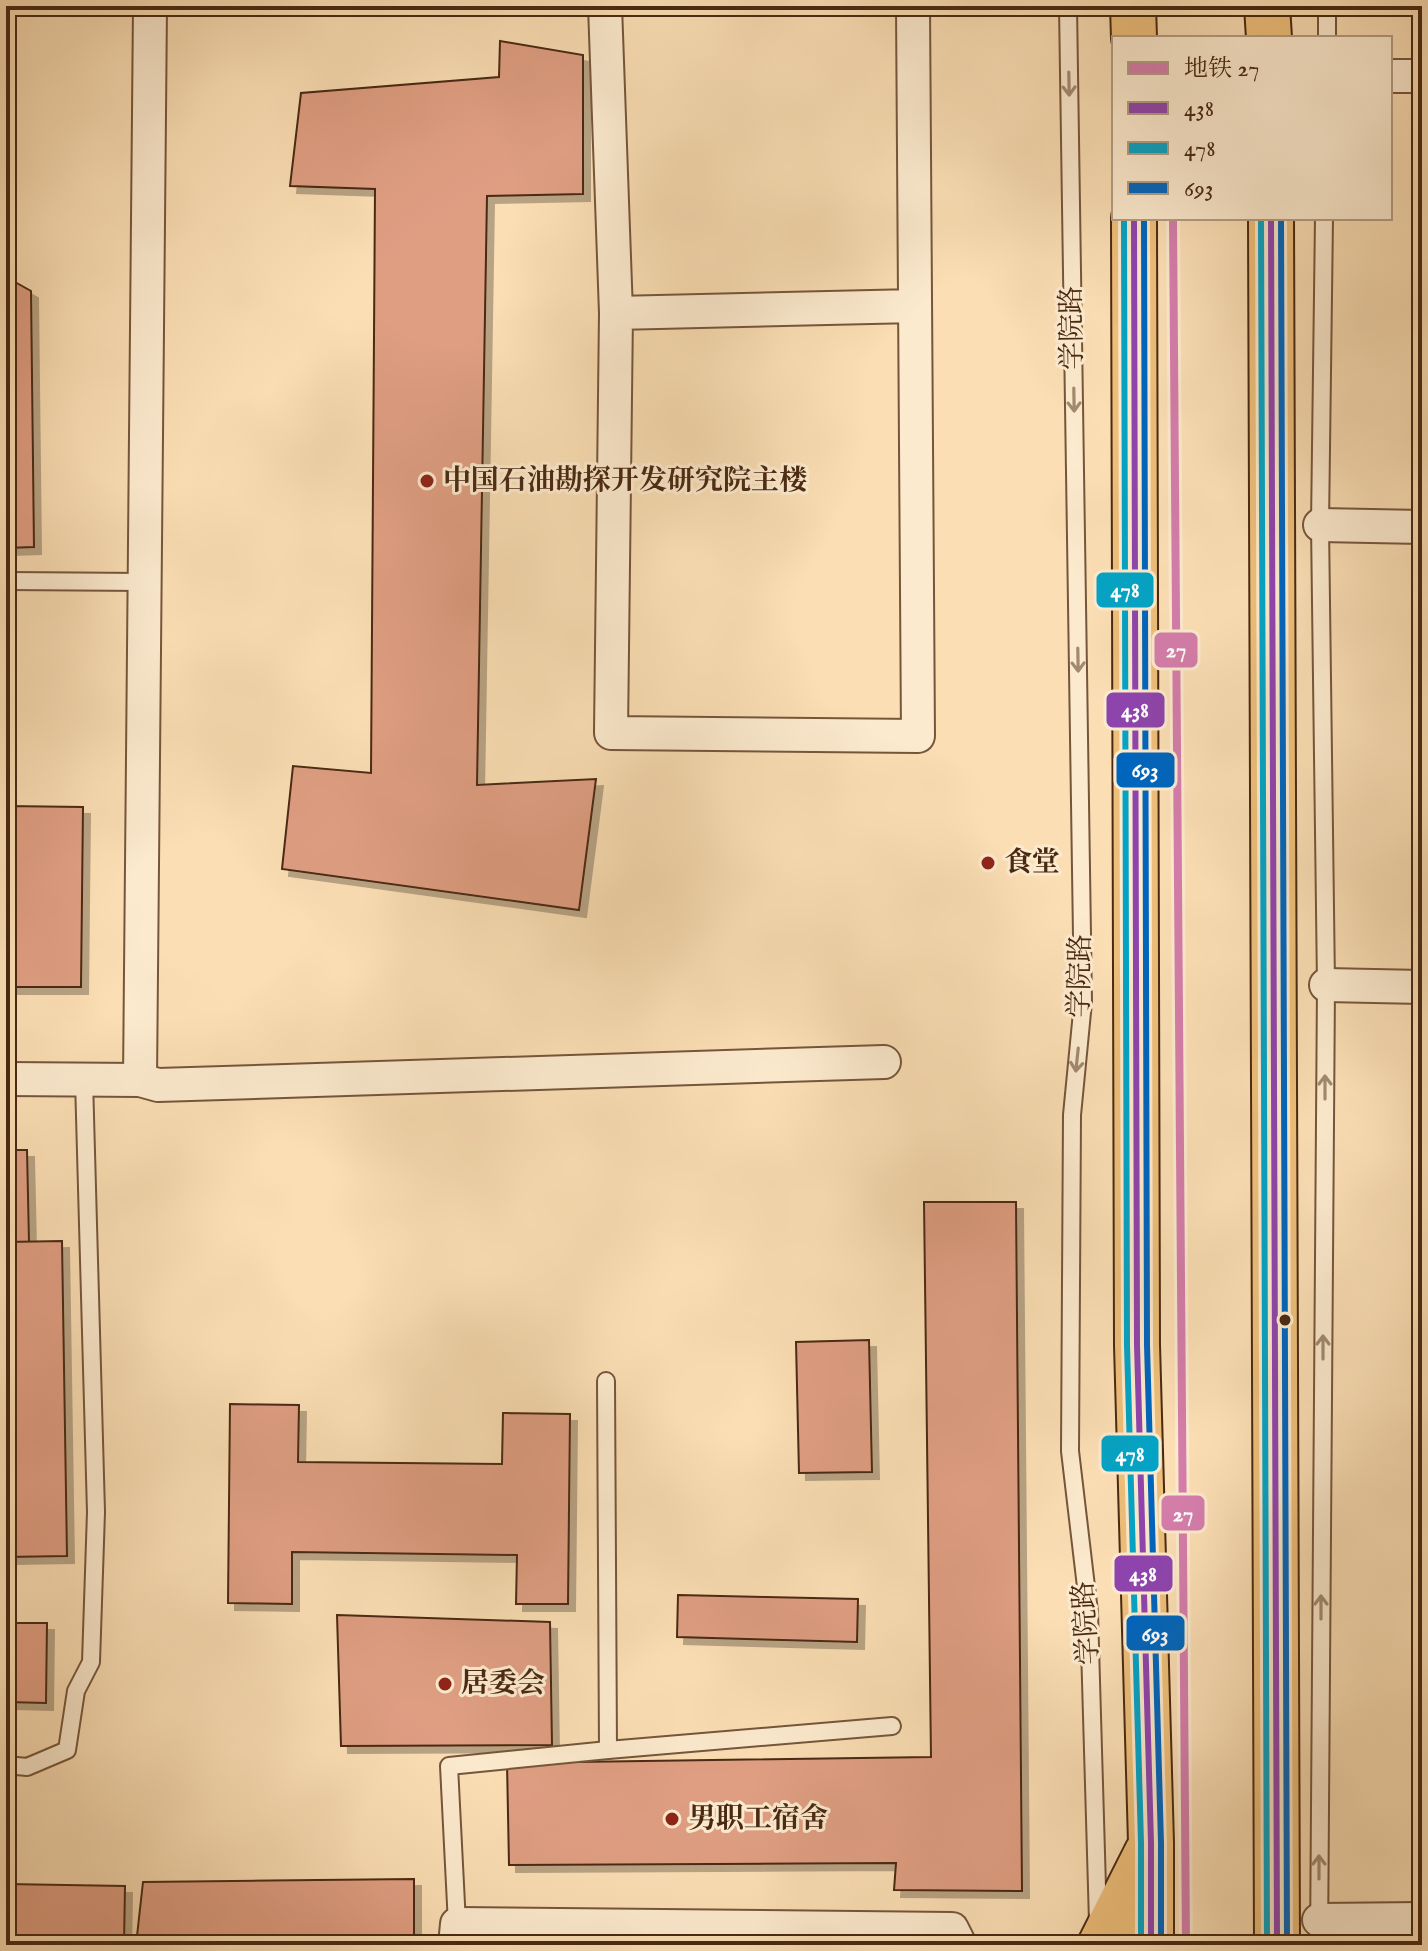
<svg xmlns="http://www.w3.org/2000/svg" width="1428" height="1951" font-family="'IM FELL English','Noto Serif SC',serif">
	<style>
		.green { fill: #c7bf87; stroke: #88744c; stroke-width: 2 }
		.building { fill: #df9e82; stroke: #492912; stroke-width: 2; filter: url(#shadow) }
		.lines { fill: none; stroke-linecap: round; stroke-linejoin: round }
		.lane-casing { stroke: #76563a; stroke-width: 20 }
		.street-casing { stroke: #76563a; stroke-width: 36 }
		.primary-casing { stroke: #492912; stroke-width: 48 }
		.lane { stroke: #fceace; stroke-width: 16 }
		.street { stroke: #fceace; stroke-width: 32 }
		.primary { stroke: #eebf7a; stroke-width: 44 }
		.bus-1-casing { stroke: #fceace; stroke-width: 12 }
		.bus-2-casing { stroke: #fceace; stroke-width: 12 }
		.bus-3-casing { stroke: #fceace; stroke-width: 12 }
		.bus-1 { stroke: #8e44ad; stroke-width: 6 }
		.bus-2 { stroke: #04a3c5; stroke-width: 6 }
		.bus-3 { stroke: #0065bd; stroke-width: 6 }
		.metro-1-casing { stroke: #fceace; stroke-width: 14 }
		.metro-1 { stroke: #d47daa; stroke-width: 8 }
		.oneway { stroke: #a28a70 }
		.poi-dot { fill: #8f2418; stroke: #fceace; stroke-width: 3 }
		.bus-dot { fill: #492912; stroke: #fceace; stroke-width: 3 }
		.labels { text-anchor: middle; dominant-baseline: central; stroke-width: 6; stroke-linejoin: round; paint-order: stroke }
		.street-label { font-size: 28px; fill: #492912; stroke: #fceace }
		.poi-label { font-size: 28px; font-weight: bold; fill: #492912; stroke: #fceace; text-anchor: start }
		.line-badge { stroke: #fceace; stroke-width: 3 }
		.badge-label { font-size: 22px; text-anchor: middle; font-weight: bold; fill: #fff }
	</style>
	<defs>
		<filter id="shadow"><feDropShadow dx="7" dy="7" stdDeviation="0" flood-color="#0004"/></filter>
	</defs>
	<rect width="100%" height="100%" fill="#fbdeb4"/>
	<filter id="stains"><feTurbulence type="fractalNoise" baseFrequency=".0025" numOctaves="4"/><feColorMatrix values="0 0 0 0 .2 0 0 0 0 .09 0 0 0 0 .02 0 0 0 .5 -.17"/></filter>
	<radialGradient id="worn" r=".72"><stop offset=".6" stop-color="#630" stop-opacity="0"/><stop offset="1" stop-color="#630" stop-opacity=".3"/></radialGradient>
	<!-- green -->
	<path class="green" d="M465 1928 962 1945H465Z"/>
	<!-- building -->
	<g class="building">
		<path d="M500 41 583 55V194L487 196 477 785 596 779 579 910 282 869 293 766 371 773 375 189 290 186 301 93 499 77Z"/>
		<path d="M6 277 31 291 34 547 6 548Z"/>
		<path d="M6 806 83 807 81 987H6Z"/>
		<path d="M6 1150H27L29 1242H6Z"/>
		<path d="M924 1202H1016L1022 1891 894 1890 896 1863 509 1865 507 1763 931 1757Z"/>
		<path d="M62 1241 67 1556 6 1557V1242Z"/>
		<path d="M869 1340 872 1472 799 1473 796 1342Z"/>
		<path d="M230 1404 299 1405 298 1462 502 1464 503 1413 570 1414 568 1604H516L517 1555 292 1552V1604L228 1603Z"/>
		<path d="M678 1595 858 1599 857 1642 677 1637Z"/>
		<path d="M337 1615 550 1622 552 1745 341 1746Z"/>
		<path d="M6 1623H47L46 1703 6 1702Z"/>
		<path d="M414 1879V1945H136L143 1882Z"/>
		<path d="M6 1884 125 1886 124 1945H6Z"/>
	</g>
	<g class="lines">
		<defs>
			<g id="lane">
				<path d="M1068 6 1083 1002 1072 1115 1070 1451 1089 1612 1098 1922"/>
				<path d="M1327 38V6"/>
				<path d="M6 581 145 582"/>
				<path d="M608 1750 892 1726"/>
				<path d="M6 1765 27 1767 67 1750 76 1691 91 1662 96 1512 84 1080"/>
				<path d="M457 1924 449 1766 608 1750 606 1381"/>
				<path d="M1319 1945 1326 985 1320 525 1324 218"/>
			</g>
			<g id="street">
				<path d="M605 6 616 313"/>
				<path d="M913 6 918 736 611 733 616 313 915 306"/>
				<path d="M1394 76H1422"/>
				<path d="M1320 525 1422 527"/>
				<path d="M1326 985 1422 987"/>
				<path d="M6 1079 140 1080 158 1085 884 1062"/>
				<path d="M140 1080 150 6"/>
				<path d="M1319 1920 1422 1919"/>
				<path d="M455 1945 457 1924 952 1929 960 1945"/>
			</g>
			<g id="primary">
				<path d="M1133 6 1134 38"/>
				<path d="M1267 6 1269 38"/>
				<path d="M1134 218 1137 1345 1151 1843V1945"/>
				<path d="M1271 218 1277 1945"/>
				<path d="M1100 1945 1147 1852"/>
			</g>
		</defs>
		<!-- lane casing -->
		<use href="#lane" class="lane-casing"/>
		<!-- street casing -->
		<use href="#street" class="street-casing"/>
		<!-- primary casing -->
		<use href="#primary" class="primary-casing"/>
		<!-- lane -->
		<use href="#lane" class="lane"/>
		<!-- street -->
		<use href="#street" class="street"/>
		<!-- primary -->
		<use href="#primary" class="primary"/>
		<defs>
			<g id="bus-1">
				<path d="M1134 218 1137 1345 1151 1843V1945"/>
				<path d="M1271 218 1277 1945"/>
			</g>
			<g id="bus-2">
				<path d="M1124 218 1127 1345 1141 1843V1945"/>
				<path d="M1261 218 1267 1945"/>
			</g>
			<g id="bus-3">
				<path d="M1144 218 1147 1345 1161 1843V1945"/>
				<path d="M1281 218 1287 1945"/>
			</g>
		</defs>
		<!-- bus-1 casing -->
		<use href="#bus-1" class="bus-1-casing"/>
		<!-- bus-2 casing -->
		<use href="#bus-2" class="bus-2-casing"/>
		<!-- bus-3 casing -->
		<use href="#bus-3" class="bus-3-casing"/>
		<!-- bus-1 -->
		<use href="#bus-1" class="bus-1"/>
		<!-- bus-2 -->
		<use href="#bus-2" class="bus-2"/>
		<!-- bus-3 -->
		<use href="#bus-3" class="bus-3"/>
		<defs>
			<path id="metro-1" d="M1173 218 1186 1945"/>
		</defs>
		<!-- metro-1 casing -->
		<use href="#metro-1" class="metro-1-casing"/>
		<!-- metro-1 -->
		<use href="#metro-1" class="metro-1"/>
	</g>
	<!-- one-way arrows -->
	<defs><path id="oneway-shaft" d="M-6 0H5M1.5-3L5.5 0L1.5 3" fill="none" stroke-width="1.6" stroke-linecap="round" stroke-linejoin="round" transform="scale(2)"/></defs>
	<g class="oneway">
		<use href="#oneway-shaft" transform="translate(1069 84) rotate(89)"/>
		<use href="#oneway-shaft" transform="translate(1074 400) rotate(89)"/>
		<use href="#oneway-shaft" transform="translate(1078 660) rotate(89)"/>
		<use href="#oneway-shaft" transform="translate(1077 1060) rotate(96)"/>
		<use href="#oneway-shaft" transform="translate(1325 1087) rotate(-90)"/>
		<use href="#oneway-shaft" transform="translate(1323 1347) rotate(-90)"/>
		<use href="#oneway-shaft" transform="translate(1321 1607) rotate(-90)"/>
		<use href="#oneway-shaft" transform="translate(1319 1867) rotate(-90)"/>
	</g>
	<!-- markers -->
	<g class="poi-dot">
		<circle cx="427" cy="481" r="8"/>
		<circle cx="988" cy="863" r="8"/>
		<circle cx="445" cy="1684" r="8"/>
		<circle cx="672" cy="1819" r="8"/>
	</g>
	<circle class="bus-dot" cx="1285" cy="1320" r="7"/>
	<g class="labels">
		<!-- street labels -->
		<g class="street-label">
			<text transform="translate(1073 328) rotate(-91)">学院路</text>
			<text transform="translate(1081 976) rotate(-89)">学院路</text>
			<text transform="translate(1087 1623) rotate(-94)">学院路</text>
		</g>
		<!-- poi labels -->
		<g class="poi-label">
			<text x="443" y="481">中国石油勘探开发研究院主楼</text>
			<text x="1004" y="863">食堂</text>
			<text x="461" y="1684">居委会</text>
			<text x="688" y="1819">男职工宿舍</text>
		</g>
	</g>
	<g class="line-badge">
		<rect x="1095" y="571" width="60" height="38" rx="8" fill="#04a3c5"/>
		<rect x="1153" y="631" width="46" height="38" rx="8" fill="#d47daa"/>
		<rect x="1105" y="691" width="61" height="38" rx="8" fill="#8e44ad"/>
		<rect x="1115" y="751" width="61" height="38" rx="8" fill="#0065bd"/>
		<rect x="1100" y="1434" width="60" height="39" rx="8" fill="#04a3c5"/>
		<rect x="1160" y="1494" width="46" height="38" rx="8" fill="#d47daa"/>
		<rect x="1113" y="1554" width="61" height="39" rx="8" fill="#8e44ad"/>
		<rect x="1125" y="1614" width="61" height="38" rx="8" fill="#0065bd"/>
	</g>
	<g class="badge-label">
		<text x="1125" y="597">478</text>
		<text x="1176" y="657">27</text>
		<text x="1135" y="717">438</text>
		<text x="1145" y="777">693</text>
		<text x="1130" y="1461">478</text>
		<text x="1183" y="1521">27</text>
		<text x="1143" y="1581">438</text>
		<text x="1155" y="1641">693</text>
	</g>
	<!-- margin -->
	<rect width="1428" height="1951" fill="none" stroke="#fbdeb4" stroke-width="32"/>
	<rect x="8" y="8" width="1412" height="1935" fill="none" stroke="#492912" stroke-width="4"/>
	<rect x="16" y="16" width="1396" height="1919" fill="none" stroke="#492912" stroke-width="2"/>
	<!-- legend -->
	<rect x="1112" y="36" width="280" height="184" fill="#fceace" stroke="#b49d83" stroke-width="2"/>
	<rect x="1128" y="62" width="40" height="12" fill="#d47daa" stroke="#b49d83" stroke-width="2"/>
	<text x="1184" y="76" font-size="24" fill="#492912">地铁 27</text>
	<rect x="1128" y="102" width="40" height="12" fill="#8e44ad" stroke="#b49d83" stroke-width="2"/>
	<text x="1184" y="116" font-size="24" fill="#492912">438</text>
	<rect x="1128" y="142" width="40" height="12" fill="#04a3c5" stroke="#b49d83" stroke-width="2"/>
	<text x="1184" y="156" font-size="24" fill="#492912">478</text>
	<rect x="1128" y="182" width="40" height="12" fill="#0065bd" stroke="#b49d83" stroke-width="2"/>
	<text x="1184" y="196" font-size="24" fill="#492912">693</text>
	<rect width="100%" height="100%" filter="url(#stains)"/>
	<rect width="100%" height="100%" fill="url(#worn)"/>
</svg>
